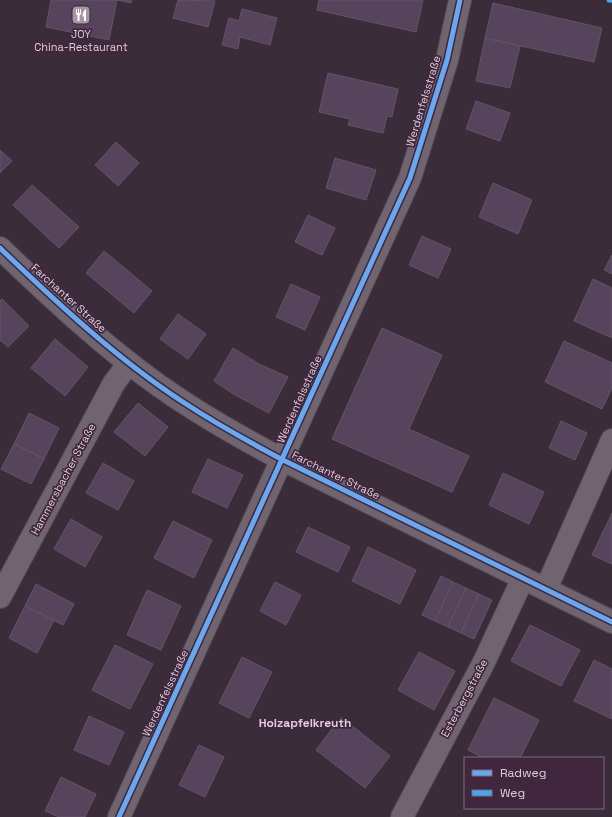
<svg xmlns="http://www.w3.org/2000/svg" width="612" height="817" font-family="'Space Grotesk',sans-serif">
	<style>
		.building { fill: #57445c; stroke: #605662 }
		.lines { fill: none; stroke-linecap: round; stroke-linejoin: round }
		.minor-casing { stroke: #564a55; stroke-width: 24 }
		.minor { stroke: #70656f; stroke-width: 22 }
		.quiet { stroke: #3fa9f5; stroke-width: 4; stroke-dasharray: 8 4; stroke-linecap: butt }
		.cycleway-casing { stroke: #40273d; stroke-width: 8 }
		.cycleway { stroke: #66a8f1; stroke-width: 5 }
		.labels { text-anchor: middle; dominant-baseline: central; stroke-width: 3.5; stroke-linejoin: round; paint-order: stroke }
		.poi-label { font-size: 11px; fill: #decedc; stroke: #40273d }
		.street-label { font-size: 11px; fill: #decedc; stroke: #40273d }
		.neighbourhood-label { font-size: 12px; font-weight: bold; fill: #decedc; stroke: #40273d }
	</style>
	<rect width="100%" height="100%" fill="#3a2d39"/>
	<!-- building -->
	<g class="building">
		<path d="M51 0H132L131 3 117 0 109 40 46 27Z"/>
		<path d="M178 0 215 1 208 27 173 18Z"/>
		<path d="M319 0H423L416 32 317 10Z"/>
		<path d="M493 3 602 28 594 62 485 38Z"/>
		<path d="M242 9 277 18 270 45 240 37 238 49 222 45 229 18 239 21Z"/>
		<path d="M485 38 520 46 510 88 476 81Z"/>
		<path d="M328 73 398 89 392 117 387 116 383 133 348 125 350 119 319 112Z"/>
		<path d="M476 101 510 113 500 141 466 129Z"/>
		<path d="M116 142 139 163 118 186 95 165Z"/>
		<path d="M0 150 12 161 0 173Z"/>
		<path d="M335 158 376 170 366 200 326 188Z"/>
		<path d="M493 183 532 200 518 234 479 217Z"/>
		<path d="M32 185 79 227 59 248 13 205Z"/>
		<path d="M308 215 335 228 322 255 295 242Z"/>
		<path d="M422 236 451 249 438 278 409 265Z"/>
		<path d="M104 251 152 291 134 313 86 273Z"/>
		<path d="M612 255V274L604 270Z"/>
		<path d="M593 279 612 288V338L574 321Z"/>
		<path d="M291 284 320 297 305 330 276 317Z"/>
		<path d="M2 299 29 326 8 347 0 340V301Z"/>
		<path d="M178 314 206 334 188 359 160 339Z"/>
		<path d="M382 328 442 355 409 429 469 456 452 492 332 439Z"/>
		<path d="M55 339 88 367 65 396 31 368Z"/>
		<path d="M564 341 612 363V388L602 409 545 382Z"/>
		<path d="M233 348 259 364 288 377 269 413 235 395 214 381Z"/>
		<path d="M138 403 168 427 145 456 114 432Z"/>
		<path d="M29 413 59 428 44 459 14 444Z"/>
		<path d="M561 421 587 433 575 460 549 448Z"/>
		<path d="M14 444 44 459 31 484 1 469Z"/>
		<path d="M208 459 243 475 227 508 192 492Z"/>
		<path d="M103 463 134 481 118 510 86 493Z"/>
		<path d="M503 473 544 492 529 524 489 505Z"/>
		<path d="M612 513V564L592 555Z"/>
		<path d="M71 519 102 537 85 567 54 549Z"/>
		<path d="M173 521 212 540 194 578 154 558Z"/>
		<path d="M308 527 350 547 338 572 296 552Z"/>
		<path d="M368 547 416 570 400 604 352 581Z"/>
		<path d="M441 576 453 582 435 621 422 615Z"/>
		<path d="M275 582 301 595 286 625 260 611Z"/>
		<path d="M453 582 466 588 448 627 435 621Z"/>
		<path d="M36 584 74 604 63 625 25 606Z"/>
		<path d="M466 588 479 594 461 633 448 627Z"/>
		<path d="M147 590 181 606 161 650 127 635Z"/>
		<path d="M479 594 492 600 474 639 461 633Z"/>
		<path d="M25 606 54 620 37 653 9 638Z"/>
		<path d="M530 625 580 650 561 686 511 661Z"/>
		<path d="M115 645 153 664 130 709 92 690Z"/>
		<path d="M419 652 455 671 434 710 398 690Z"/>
		<path d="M242 657 272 672 249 718 219 703Z"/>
		<path d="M594 660 612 669V719L574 701Z"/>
		<path d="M494 698 539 720 520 758H483L468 750Z"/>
		<path d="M89 716 124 732 109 765 74 750Z"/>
		<path d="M341 717 390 756 365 788 316 750Z"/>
		<path d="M199 745 224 757 205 797 179 785Z"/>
		<path d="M61 777 96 794 85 817H59L45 811Z"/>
	</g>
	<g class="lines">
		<defs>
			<g id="minor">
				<path d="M0 248C56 302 117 359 183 402 215 423 249 442 283 460L612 622"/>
				<path d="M546 589 612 440"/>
				<path d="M0 597 114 383 129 363"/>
				<path d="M119 817 410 178 447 60 460 0"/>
				<path d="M402 817 484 662 523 578"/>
			</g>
		</defs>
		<!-- minor casing -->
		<use href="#minor" class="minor-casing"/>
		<!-- minor -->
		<use href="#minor" class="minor"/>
		<!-- quiet -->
		<path class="quiet" d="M607 0 612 1"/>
		<defs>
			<g id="cycleway">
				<path d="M0 248C56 302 117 359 183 402 215 423 249 442 283 460L612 622"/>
				<path d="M119 817 410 178 447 60 460 0"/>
			</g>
		</defs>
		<!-- cycleway casing -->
		<use href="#cycleway" class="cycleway-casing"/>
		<!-- cycleway -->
		<use href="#cycleway" class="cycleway"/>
	</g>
	<!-- icons -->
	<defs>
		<symbol id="restaurant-square" viewBox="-11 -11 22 22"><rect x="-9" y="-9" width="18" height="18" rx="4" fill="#a596a3" stroke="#40273d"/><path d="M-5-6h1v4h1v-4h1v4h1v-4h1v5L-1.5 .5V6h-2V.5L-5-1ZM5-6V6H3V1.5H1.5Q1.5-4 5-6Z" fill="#fff"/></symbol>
	</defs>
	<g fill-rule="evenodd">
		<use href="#restaurant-square" x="70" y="4" width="22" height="22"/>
	</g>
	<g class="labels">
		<!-- poi labels -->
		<g class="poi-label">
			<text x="81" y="34">JOY<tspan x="81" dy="13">China-Restaurant</tspan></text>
		</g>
		<!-- street labels -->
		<g class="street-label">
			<text transform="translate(423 101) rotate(-73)">Werdenfelsstraße</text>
			<text transform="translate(69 298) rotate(42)">Farchanter Straße</text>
			<text transform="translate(299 399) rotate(-66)">Werdenfelsstraße</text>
			<text transform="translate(336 475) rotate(26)">Farchanter Straße</text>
			<text transform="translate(63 479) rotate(-62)">Hammersbacher Straße</text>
			<text transform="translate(165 693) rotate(-65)">Werdenfelsstraße</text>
			<text transform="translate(464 698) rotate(-62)">Esterbergstraße</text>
		</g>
		<!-- neighbourhood labels -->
		<g class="neighbourhood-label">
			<text x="305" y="723">Holzapfelkreuth</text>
		</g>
	</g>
	<!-- legend -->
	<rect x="464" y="757" width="140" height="52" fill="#40273d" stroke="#7f6a7d"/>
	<rect x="472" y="770" width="20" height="6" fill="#66a8f1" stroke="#7f6a7d"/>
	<text x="500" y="777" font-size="12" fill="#decedc">Radweg</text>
	<rect x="472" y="790" width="20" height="6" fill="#3fa9f5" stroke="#7f6a7d"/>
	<text x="500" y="797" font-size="12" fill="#decedc">Weg</text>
</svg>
